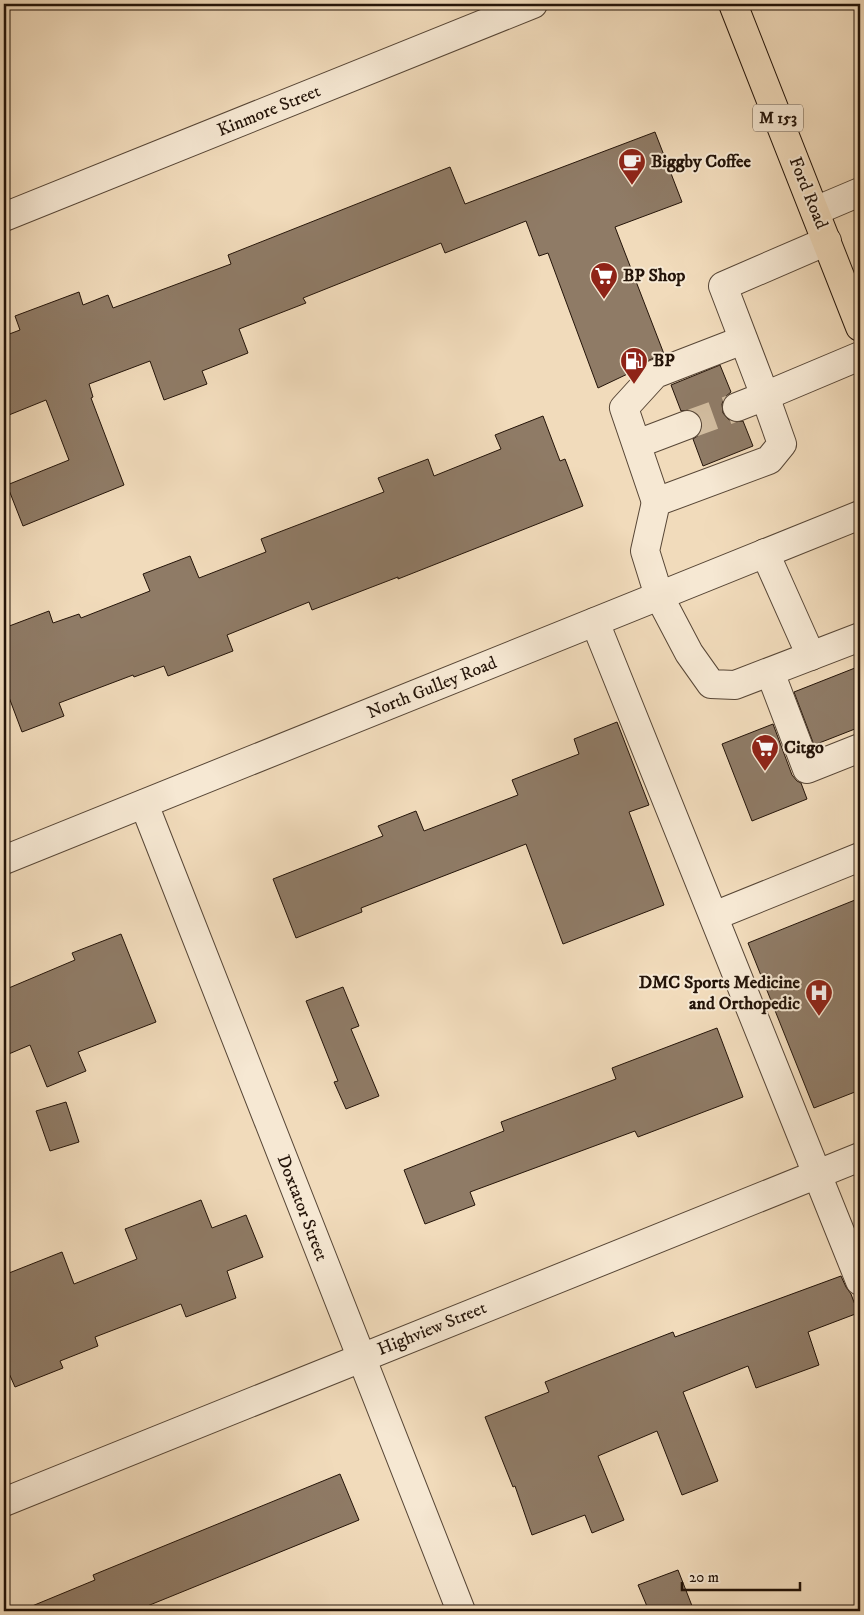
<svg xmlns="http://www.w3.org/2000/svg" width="864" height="1615" font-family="'IM FELL DW Pica',serif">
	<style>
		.building { fill: #8f7b66; stroke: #241409 }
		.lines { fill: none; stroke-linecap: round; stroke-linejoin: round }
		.minor-tunnel { stroke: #d2bda0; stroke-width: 28; stroke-dasharray: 28 14; stroke-linecap: butt }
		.minor-casing { stroke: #574636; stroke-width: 30 }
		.major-casing { stroke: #241409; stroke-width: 30 }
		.minor { stroke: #f6e8d3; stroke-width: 28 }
		.major { stroke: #f1dbbb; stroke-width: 28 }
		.labels { text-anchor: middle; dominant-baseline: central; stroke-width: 4; stroke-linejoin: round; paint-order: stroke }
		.shield { fill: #f6e8d3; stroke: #635446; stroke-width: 1 }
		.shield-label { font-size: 16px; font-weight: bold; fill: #241409 }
		.street-label { font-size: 18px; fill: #241409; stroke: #f6e8d3 }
		.poi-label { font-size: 18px; font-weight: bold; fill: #241409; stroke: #f6e8d3; text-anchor: start }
	</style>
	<rect width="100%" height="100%" fill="#f1dbbb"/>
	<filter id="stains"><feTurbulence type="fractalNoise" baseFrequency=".004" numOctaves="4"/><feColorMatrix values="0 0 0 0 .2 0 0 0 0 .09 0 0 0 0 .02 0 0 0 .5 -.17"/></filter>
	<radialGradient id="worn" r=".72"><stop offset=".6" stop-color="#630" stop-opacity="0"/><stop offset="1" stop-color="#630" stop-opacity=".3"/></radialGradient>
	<!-- building -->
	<g class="building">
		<path d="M655 132 682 202 615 227 664 354 649 360 638 369 598 388 548 253 539 256 526 221 445 253 441 243 303 298 306 303 239 329 248 353 202 371 207 384 164 400 150 361 89 384 93 397 91 398 124 485 23 526 7 485 69 460 46 400 4 417V336L20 330 15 316 79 292 83 305 108 295 113 308 231 264 228 255 450 167 465 204Z"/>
		<path d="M720 365 731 392 725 397 722 404 723 413 728 419 734 422 743 421 753 446 703 466 693 439 699 435 702 428 701 419 696 413 690 410 681 411 671 385Z"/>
		<path d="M543 416 560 461 565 459 583 506 398 579V577L312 610 309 602 227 635 233 651 168 676 164 666 134 677 133 675 59 703 64 716 22 732 4 684V628L49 611 53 623 79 614 81 618 150 591 143 574 190 556 199 578 266 552 261 539 384 492 378 478 428 459 434 476 501 449 495 435Z"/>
		<path d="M860 666V727L814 745 794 692Z"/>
		<path d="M617 722 649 805 629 812 664 905 563 944 526 844 361 908 362 912 296 938 273 879 383 836 378 826 416 811 424 831 518 795 512 780 579 754 574 739Z"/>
		<path d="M773 724 792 775 797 781 801 783 807 799 752 821 722 744Z"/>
		<path d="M860 898V1090L814 1108 748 943Z"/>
		<path d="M121 934 156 1022 78 1052 86 1071 47 1087 30 1045 4 1056V990L75 960 72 953Z"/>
		<path d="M343 987 359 1026 351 1029 379 1096 346 1109 334 1082 338 1081 306 1001Z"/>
		<path d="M717 1028 743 1097 638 1137 635 1131 470 1192 475 1205 425 1224 404 1170 504 1131 501 1122 616 1079 612 1068Z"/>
		<path d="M66 1102 79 1142 50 1151 36 1111Z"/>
		<path d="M201 1200 212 1228 246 1215 263 1257 227 1271 236 1298 186 1317 181 1304 95 1337 98 1346 60 1361 63 1368 15 1387 4 1362V1275L62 1252 74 1284 137 1259 125 1229Z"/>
		<path d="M841 1276 846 1287 851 1294 858 1313 808 1332 819 1365 756 1388 748 1366 683 1392 718 1481 682 1495 657 1431 598 1456 624 1520 592 1533 585 1515 532 1535 515 1486 513 1487 485 1417 549 1392 545 1382 593 1363 673 1332 675 1337Z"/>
		<path d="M340 1474 359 1520 135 1611H20L95 1580 93 1575Z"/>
		<path d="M678 1570 694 1611H649L638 1585Z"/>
	</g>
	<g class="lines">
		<!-- minor-tunnel -->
		<path class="minor-tunnel" d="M687 425 737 407"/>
		<defs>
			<g id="minor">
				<path d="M815 211 860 192"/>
				<path d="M4 217 533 4"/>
				<path d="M827 241 723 286 765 396 860 356"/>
				<path d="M737 407 765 396 782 444 769 460 656 502 645 551 659 596 689 653 711 684 735 685 860 637"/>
				<path d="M637 444 687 425"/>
				<path d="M656 502 624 408 655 374 743 340"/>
				<path d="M765 553 811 656"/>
				<path d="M595 622 860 1281"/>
				<path d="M770 672 807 769 860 748"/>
				<path d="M144 804 461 1611"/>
				<path d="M4 860 860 515"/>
				<path d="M714 916 860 857"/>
				<path d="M4 1502 860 1157"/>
			</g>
			<path id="major" d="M733 4 860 327"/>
		</defs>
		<!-- minor casing -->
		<use href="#minor" class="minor-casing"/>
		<!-- major casing -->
		<use href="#major" class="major-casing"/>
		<!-- minor -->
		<use href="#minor" class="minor"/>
		<!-- major -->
		<use href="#major" class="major"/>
	</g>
	<!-- icons -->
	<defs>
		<symbol id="cafe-pin" viewBox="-11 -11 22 30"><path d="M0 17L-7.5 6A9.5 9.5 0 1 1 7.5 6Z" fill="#8f2418" stroke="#f6e8d3"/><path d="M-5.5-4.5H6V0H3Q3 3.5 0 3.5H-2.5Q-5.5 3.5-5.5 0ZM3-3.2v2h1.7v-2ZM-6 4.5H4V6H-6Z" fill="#fff"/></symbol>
		<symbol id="supermarket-pin" viewBox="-11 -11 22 30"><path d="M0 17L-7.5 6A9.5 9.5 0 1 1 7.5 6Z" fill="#8f2418" stroke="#f6e8d3"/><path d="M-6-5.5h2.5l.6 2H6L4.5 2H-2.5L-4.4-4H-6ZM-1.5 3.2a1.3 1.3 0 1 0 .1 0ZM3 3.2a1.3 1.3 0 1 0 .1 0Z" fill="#fff"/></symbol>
		<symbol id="fuel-pin" viewBox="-11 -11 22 30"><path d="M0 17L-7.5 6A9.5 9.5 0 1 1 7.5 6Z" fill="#8f2418" stroke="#f6e8d3"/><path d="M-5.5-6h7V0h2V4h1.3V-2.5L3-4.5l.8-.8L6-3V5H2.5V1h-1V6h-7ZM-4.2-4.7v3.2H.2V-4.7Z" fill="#fff"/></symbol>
		<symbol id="hospital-pin" viewBox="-11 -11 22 30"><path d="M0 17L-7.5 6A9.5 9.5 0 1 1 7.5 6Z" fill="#8f2418" stroke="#f6e8d3"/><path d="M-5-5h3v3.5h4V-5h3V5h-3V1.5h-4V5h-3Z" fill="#fff"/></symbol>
	</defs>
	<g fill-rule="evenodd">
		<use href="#cafe-pin" x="616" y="146" width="32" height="43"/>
		<use href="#supermarket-pin" x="588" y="260" width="32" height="43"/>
		<use href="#fuel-pin" x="618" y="345" width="32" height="43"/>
		<use href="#supermarket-pin" x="749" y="732" width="32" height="43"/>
		<use href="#hospital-pin" x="803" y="977" width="32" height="43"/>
	</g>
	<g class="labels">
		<!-- shield labels -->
		<rect class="shield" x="753" y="104.5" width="50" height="27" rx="4"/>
		<g class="shield-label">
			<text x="778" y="118">M 153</text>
		</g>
		<!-- street labels -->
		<g class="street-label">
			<text transform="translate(269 111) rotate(-22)">Kinmore Street</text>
			<text transform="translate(808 193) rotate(68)">Ford Road</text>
			<text transform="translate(432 688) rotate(-22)">North Gulley Road</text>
			<text transform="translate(302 1208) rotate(69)">Doxtator Street</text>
			<text transform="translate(432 1329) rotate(-22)">Highview Street</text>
		</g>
		<!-- poi labels -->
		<g class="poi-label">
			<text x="651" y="162">Biggby Coffee</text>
			<text x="623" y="276">BP Shop</text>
			<text x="653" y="361">BP</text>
			<text x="784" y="748">Citgo</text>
			<text x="800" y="983" text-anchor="end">DMC Sports Medicine<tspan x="800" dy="21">and Orthopedic</tspan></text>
		</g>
	</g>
	<!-- margin -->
	<rect width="864" height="1615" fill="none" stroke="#f1dbbb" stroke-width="20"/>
	<rect x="5" y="5" width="854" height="1605" fill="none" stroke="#241409" stroke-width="2.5"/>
	<rect x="10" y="10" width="844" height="1595" fill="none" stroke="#241409"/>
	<!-- scale -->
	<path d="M682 1582v8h118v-8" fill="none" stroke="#241409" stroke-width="2.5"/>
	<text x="689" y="1582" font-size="15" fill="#241409" stroke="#f6e8d3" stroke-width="4" paint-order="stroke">20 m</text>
	<rect width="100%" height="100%" filter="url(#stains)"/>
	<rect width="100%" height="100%" fill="url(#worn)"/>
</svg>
